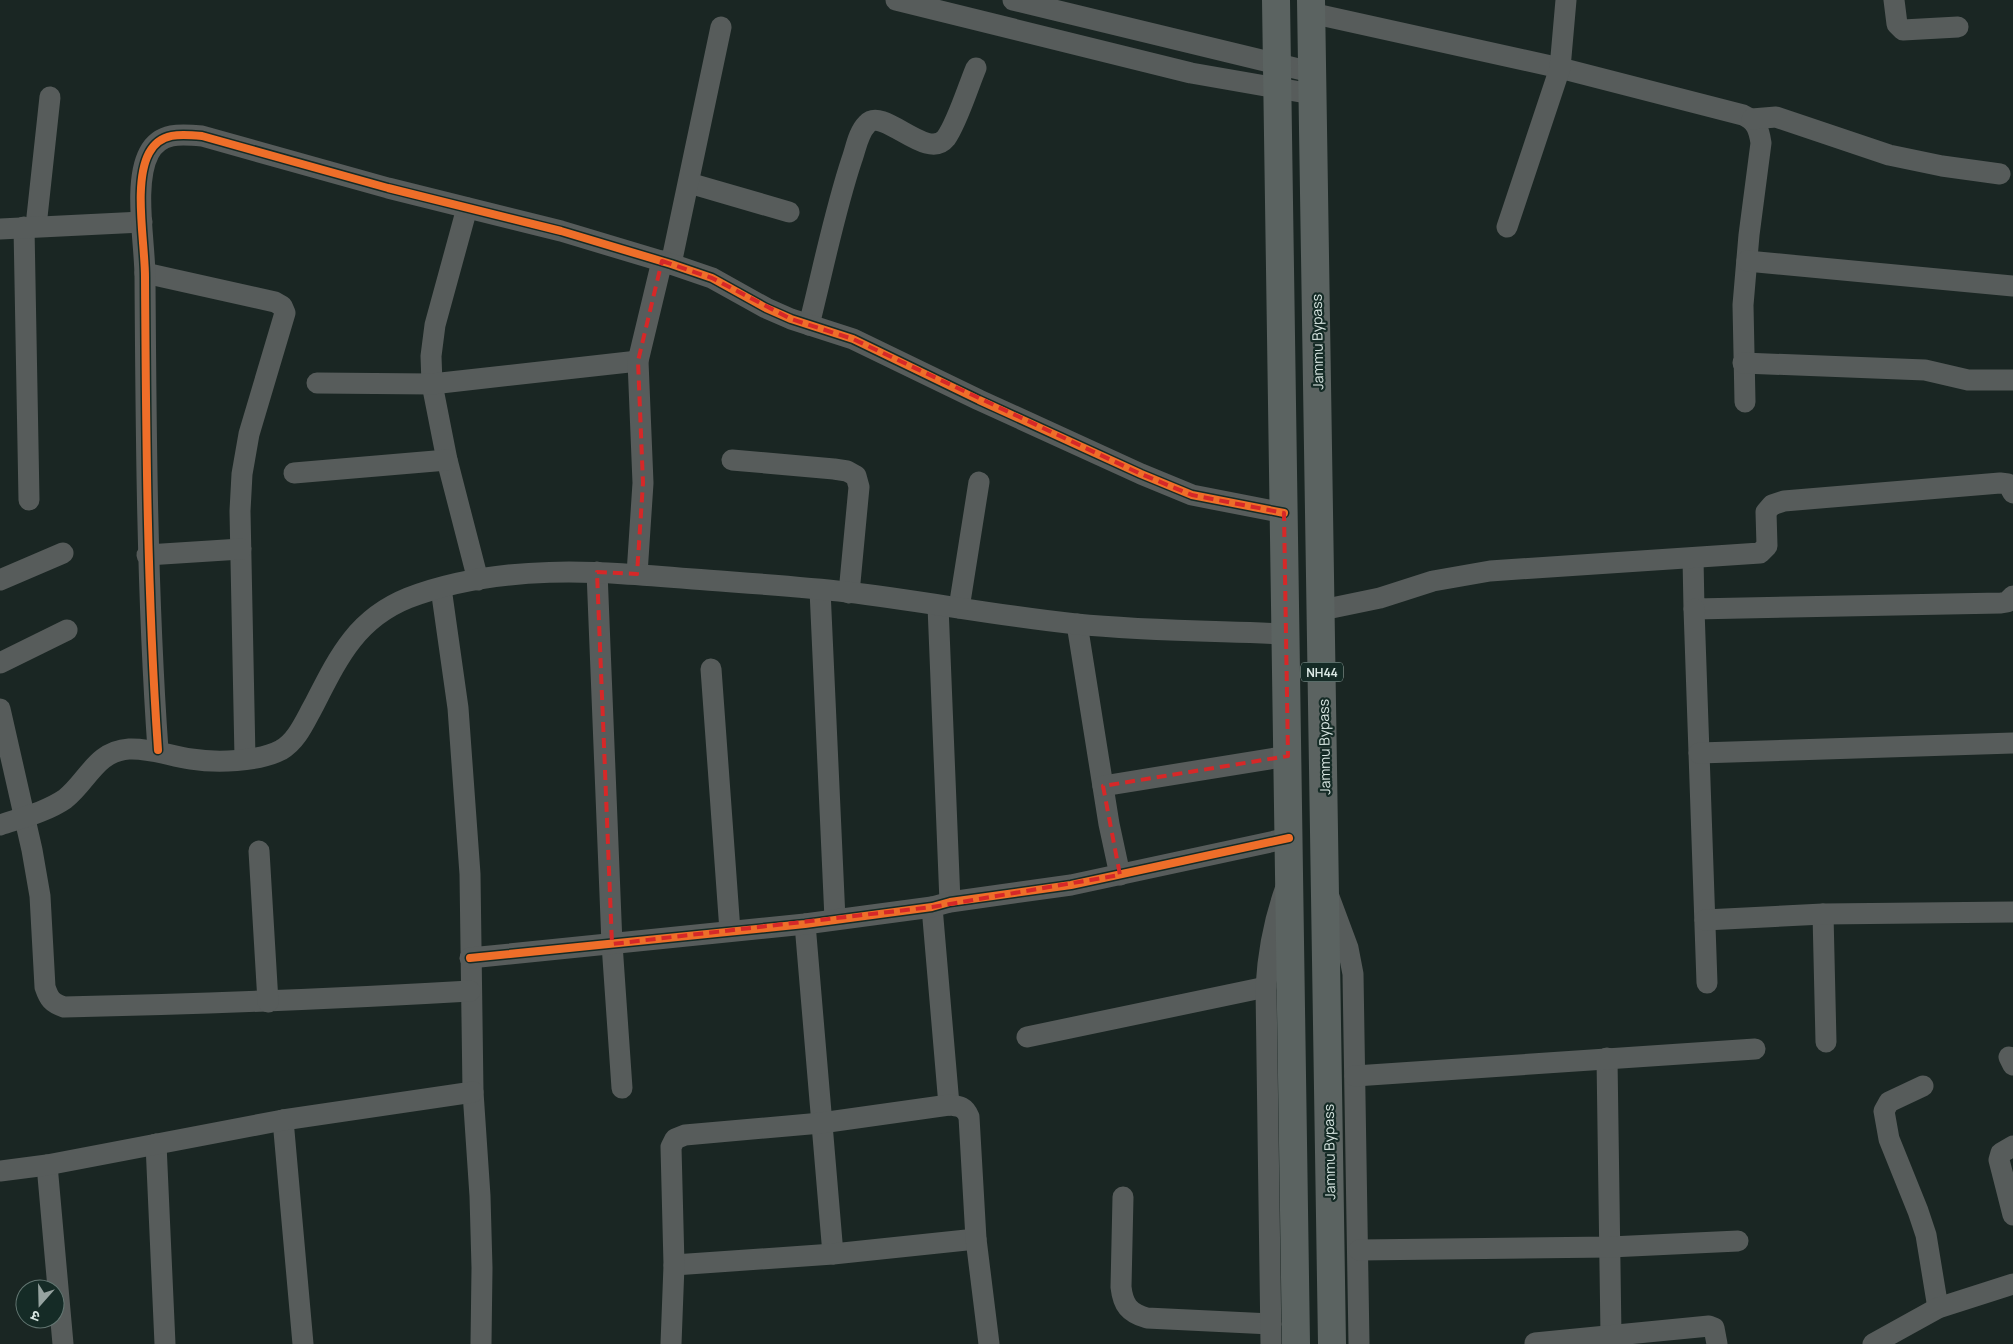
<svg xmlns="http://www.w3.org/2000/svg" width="2013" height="1344" font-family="Manrope,'Noto Sans Devanagari',sans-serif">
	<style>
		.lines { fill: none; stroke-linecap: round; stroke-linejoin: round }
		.minor { stroke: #575c5b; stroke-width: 21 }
		.highway { stroke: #5b6361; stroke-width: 28 }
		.cycleway-casing { stroke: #152b26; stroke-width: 11 }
		.cycleway { stroke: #ee6e29; stroke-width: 8 }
		.marked { fill: none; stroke: #d62828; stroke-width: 4; stroke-dasharray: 10 6; stroke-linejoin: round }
		.labels { text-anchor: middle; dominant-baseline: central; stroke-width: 4.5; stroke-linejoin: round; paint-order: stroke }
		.shield { fill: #152b26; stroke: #9eafaa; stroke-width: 1 }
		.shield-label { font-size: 12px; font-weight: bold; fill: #d9e7e3 }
		.street-label { font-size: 14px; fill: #d9e7e3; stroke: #152b26 }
	</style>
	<rect width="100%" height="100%" fill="#1a2623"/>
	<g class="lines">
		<!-- minor -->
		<g class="minor">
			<path d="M896 0 1191 73 1312 94"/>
			<path d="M1013 0 1311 72"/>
			<path d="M1894 0 1897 24 1903 30 1958 27"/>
			<path d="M1311 13 1560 68 1743 115C1756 121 1759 129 1761 143L1749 235 1743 305 1745 402"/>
			<path d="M1752 119 1776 117 1889 155 1942 166 2000 174"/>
			<path d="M689 183 789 212"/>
			<path d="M467 208 435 325 431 356 432 384 447 460 478 580"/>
			<path d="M36 226 50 97"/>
			<path d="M24 227 29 500"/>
			<path d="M1507 227 1560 68 1566 0"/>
			<path d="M0 229 142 222"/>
			<path d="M1747 261 2013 286"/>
			<path d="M671 264 721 27"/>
			<path d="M145 273 275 302 282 306 285 313 249 434 242 474 240 511 245 758"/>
			<path d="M809 325C823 270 834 213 852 159 856 148 858 133 867 124 883 106 927 162 946 138 957 123 968 87 976 68"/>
			<path d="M1743 363 1925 370 1968 380H2013"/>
			<path d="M317 383 432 384 638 361"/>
			<path d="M732 460 834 469 847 471 856 476 859 487 849 593"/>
			<path d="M294 473 447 460"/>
			<path d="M147 555 241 549"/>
			<path d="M1693 558 1694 609 2001 603 2007 602 2013 596"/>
			<path d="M597 572 612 944 622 1088"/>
			<path d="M637 574 643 483 638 361 662 261"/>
			<path d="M0 580 63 553"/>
			<path d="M441 588 458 708 470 874 473 1092 480 1196 482 1268 481 1344"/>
			<path d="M820 590 835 919"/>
			<path d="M938 606 950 902"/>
			<path d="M959 608 979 482"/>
			<path d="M1694 609 1707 983"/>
			<path d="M1322 610 1380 598 1433 581 1490 571 1760 553 1767 546 1766 512 1772 505 1784 501 2000 483 2008 484 2013 493"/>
			<path d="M1077 624 1109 824 1120 875"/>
			<path d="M0 663 67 630"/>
			<path d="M711 669 730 931"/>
			<path d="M0 709 32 850 40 896 45 987C49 999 52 1003 64 1007 200 1004 335 999 470 991"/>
			<path d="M158 750C147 593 146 435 145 277 145 243 133 183 149 153 160 132 181 134 202 136L388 188 561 231 671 264 712 278 766 308 791 319 853 339 979 400 1141 474 1192 495 1284 513"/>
			<path d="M1699 753 2013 743"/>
			<path d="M1103 786 1288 756"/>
			<path d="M0 825C21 818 46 812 65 799 88 781 96 751 129 749 151 748 170 756 191 759 216 763 258 762 281 750 297 741 305 721 314 705 338 658 356 619 408 598 499 563 599 571 693 579 744 583 796 586 847 592 923 601 999 616 1076 624 1146 631 1216 631 1286 634"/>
			<path d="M259 851 268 1002"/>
			<path d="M1329 897 1348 948 1353 974 1359 1344"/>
			<path d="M932 907 949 1105"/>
			<path d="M1823 914 1826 1042"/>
			<path d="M1705 920 1823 914 2013 912"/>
			<path d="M805 924 833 1254"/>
			<path d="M470 958 805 924 932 907 950 902 1071 885 1289 838"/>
			<path d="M1027 1037 1266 987"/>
			<path d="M2009 1057 2013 1065"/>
			<path d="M1607 1058 1611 1336"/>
			<path d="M1355 1076 1755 1049"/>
			<path d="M1923 1086 1889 1102 1884 1111 1889 1139 1918 1211 1926 1235 1938 1308"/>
			<path d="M283 1120 303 1344"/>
			<path d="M156 1144 165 1344"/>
			<path d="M2013 1146 2001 1153 1999 1160 2013 1215"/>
			<path d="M47 1165 63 1344"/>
			<path d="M0 1171 47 1165 283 1120 473 1092"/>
			<path d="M1123 1197 1121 1287C1123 1305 1129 1313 1147 1318L1271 1324"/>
			<path d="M1359 1250 1610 1247 1738 1241"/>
			<path d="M674 1265 833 1254 976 1239"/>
			<path d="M1535 1343 1709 1326 1714 1328 1717 1344"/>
			<path d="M671 1344 674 1265 671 1147 675 1139 685 1135 821 1123 949 1105C960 1106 965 1107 969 1117L976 1239 989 1344"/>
			<path d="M1271 1344 1266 987C1268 952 1274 920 1286 887"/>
			<path d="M1873 1344 1938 1308 2013 1284"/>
		</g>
		<!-- highway -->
		<g class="highway">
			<path d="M1276 0 1296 1344"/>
			<path d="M1311 0 1332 1344"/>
		</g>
		<defs>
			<g id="cycleway">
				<path d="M158 750C147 593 146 435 145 277 145 243 133 183 149 153 160 132 181 134 202 136L388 188 561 231 671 264 712 278 766 308 791 319 853 339 979 400 1141 474 1192 495 1284 513"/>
				<path d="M470 958 805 924 932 907 950 902 1071 885 1289 838"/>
			</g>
		</defs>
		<!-- cycleway casing -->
		<use href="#cycleway" class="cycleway-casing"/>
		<!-- cycleway -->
		<use href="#cycleway" class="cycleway"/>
	</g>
	<!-- marked area -->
	<path class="marked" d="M662 261 712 278 791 319 853 339 1141 474 1192 495 1284 513 1288 756 1103 786 1120 875 932 907 612 944 597 572 637 574 643 483 638 361Z"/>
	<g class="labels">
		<!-- shield labels -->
		<rect class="shield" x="1301" y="662.5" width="42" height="19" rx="4"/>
		<g class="shield-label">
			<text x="1322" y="672">NH44</text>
		</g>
		<!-- street labels -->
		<g class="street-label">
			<text transform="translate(1317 342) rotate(-91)">Jammu Bypass</text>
			<text transform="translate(1324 747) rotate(-91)">Jammu Bypass</text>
			<text transform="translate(1329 1152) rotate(-91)">Jammu Bypass</text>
		</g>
	</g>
	<!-- north arrow -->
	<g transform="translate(40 1304) rotate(200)"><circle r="24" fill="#152b26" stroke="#637672"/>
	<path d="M0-4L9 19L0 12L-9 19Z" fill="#96a3a0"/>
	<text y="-8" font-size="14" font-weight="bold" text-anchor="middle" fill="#d9e7e3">उ</text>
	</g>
</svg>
